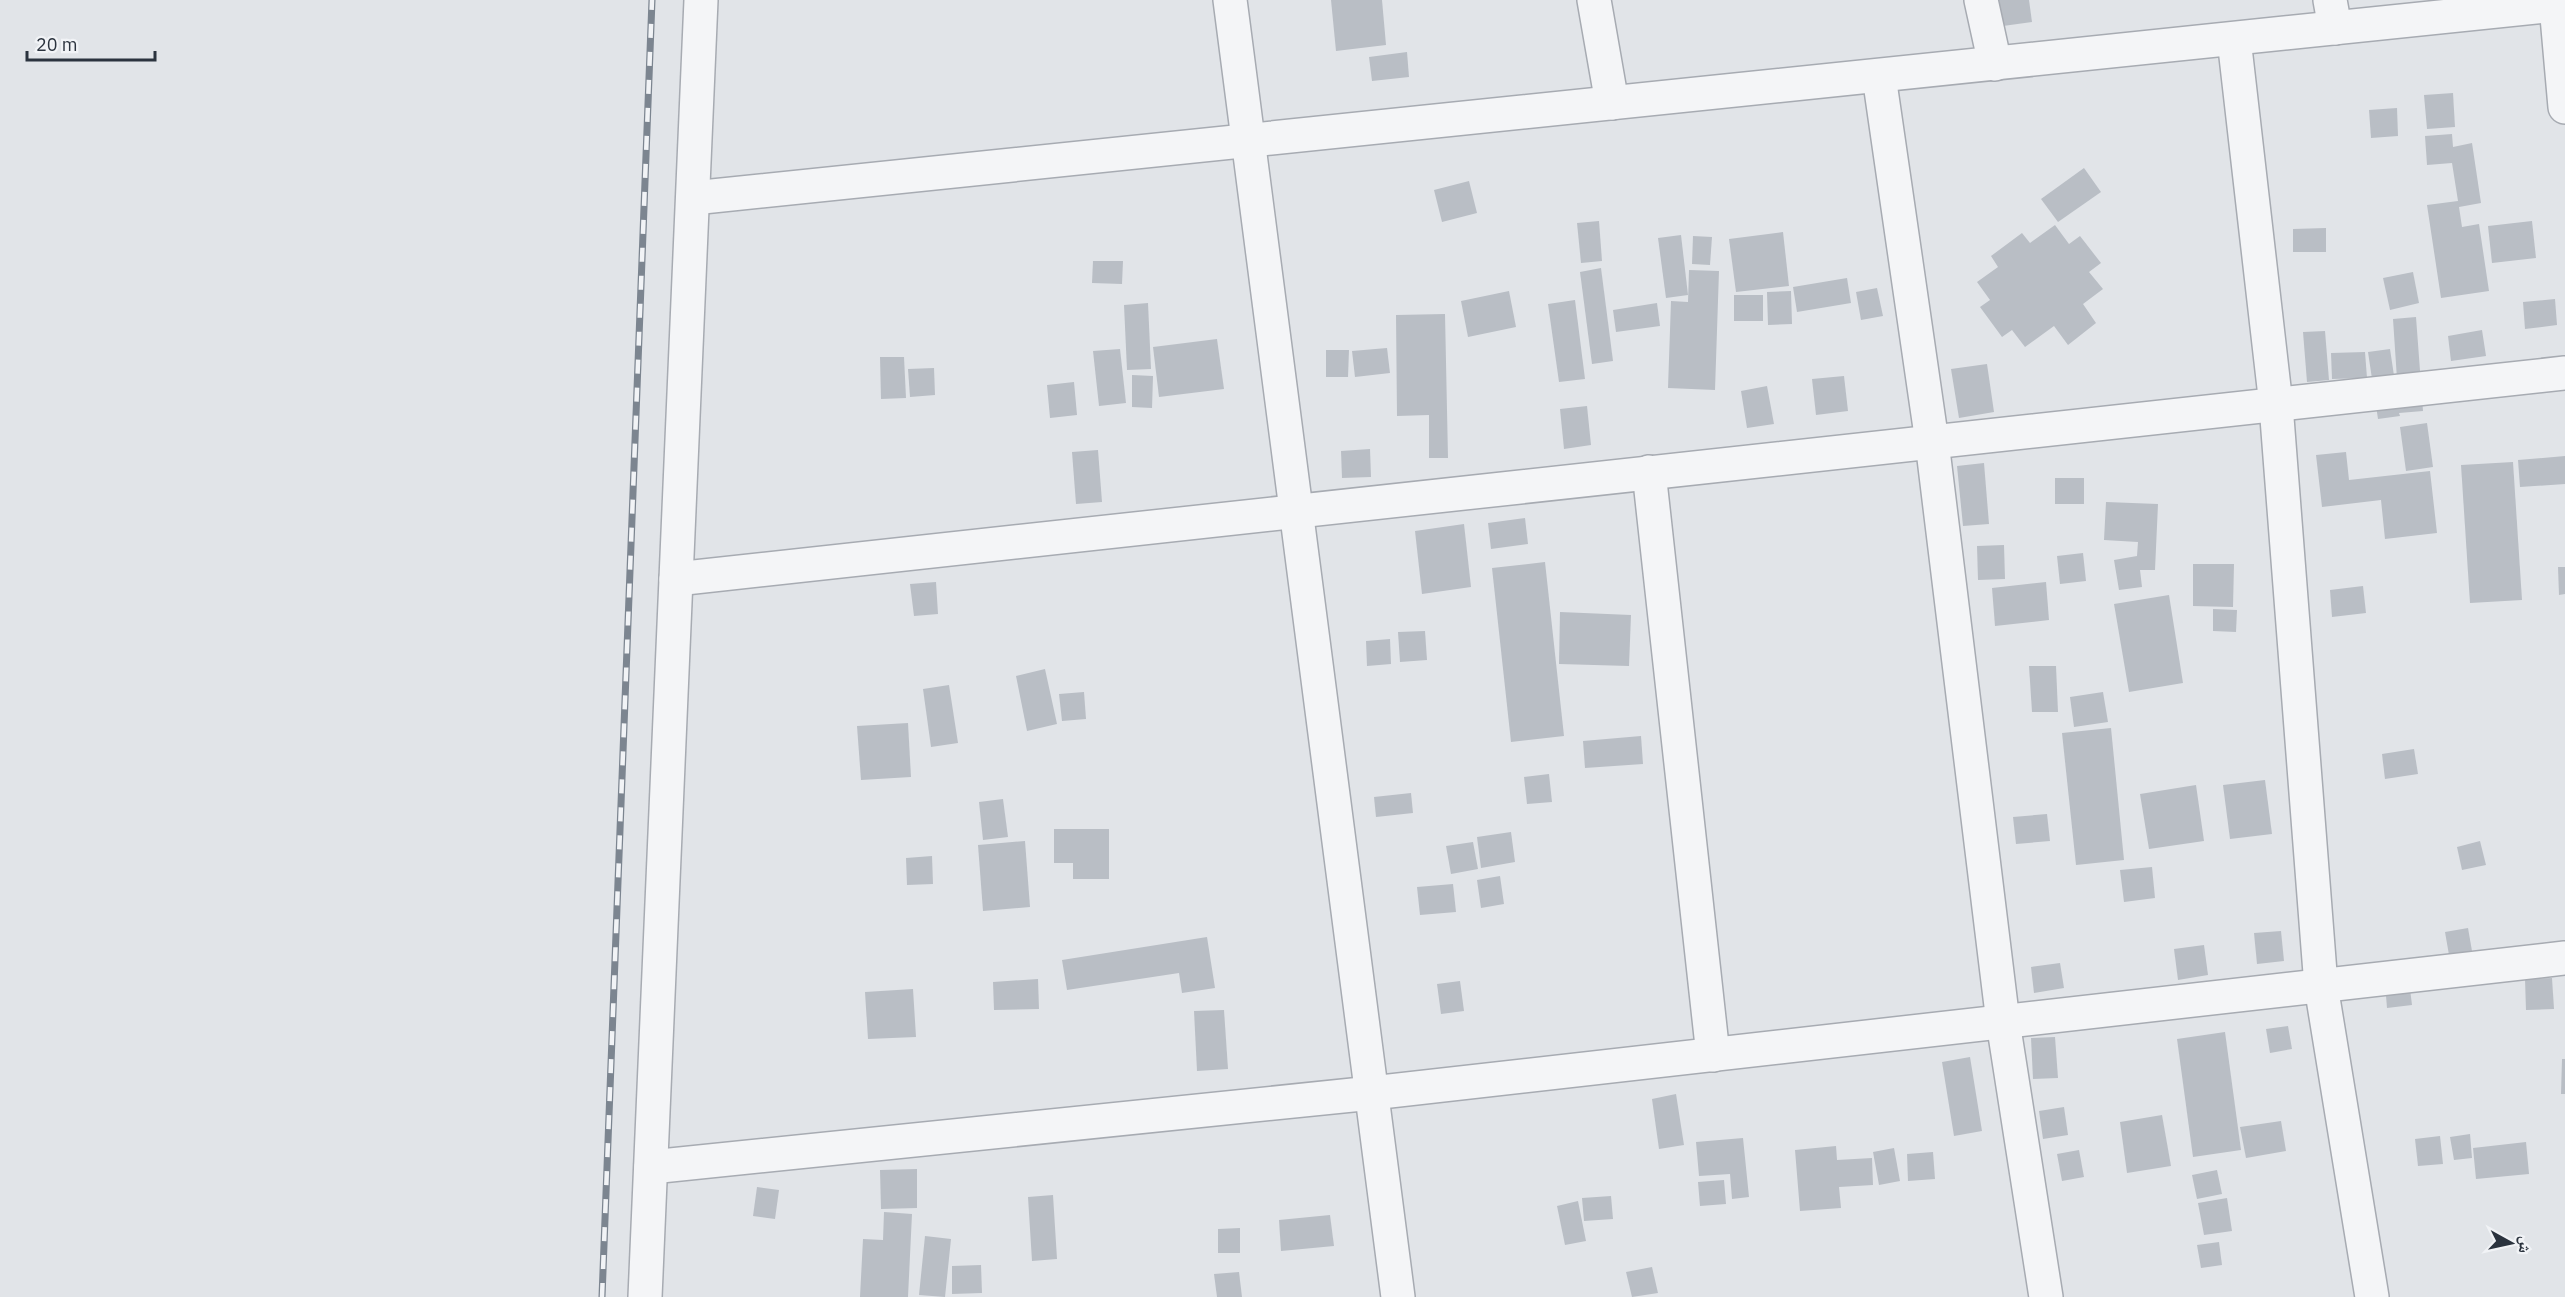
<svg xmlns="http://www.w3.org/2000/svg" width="2565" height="1297" font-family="'IBM Plex Sans','Noto Naskh Arabic',sans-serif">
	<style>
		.building { fill: #b9bec5 }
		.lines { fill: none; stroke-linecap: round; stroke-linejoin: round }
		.minor-casing { stroke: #a7abb2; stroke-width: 36 }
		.minor { stroke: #f4f5f7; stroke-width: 33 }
		.rail-casing { stroke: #7c8590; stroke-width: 7 }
		.rail { stroke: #f1f3f6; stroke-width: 4.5; stroke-dasharray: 14; stroke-linecap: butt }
	</style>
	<rect width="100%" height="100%" fill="#e1e4e8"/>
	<!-- building -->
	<g class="building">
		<path d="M1331 0H1382L1386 45 1336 51Z"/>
		<path d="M1999 0H2029L2032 22 2003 26Z"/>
		<path d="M1407 52 1409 77 1372 81 1369 57Z"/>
		<path d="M2453 93 2455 127 2427 129 2424 95Z"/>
		<path d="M2397 108 2398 136 2371 138 2369 110Z"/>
		<path d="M2452 134 2453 147 2472 143 2481 203 2459 207 2462 227 2479 224 2489 291 2441 298 2427 205 2458 201 2452 163 2427 165 2425 136Z"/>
		<path d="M2084 168 2101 192 2058 222 2041 199Z"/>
		<path d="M1469 181 1477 213 1442 222 1434 190Z"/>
		<path d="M1599 221 1602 261 1581 263 1577 223Z"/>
		<path d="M2532 221 2536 258 2492 263 2488 226Z"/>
		<path d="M2055 225 2069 244 2080 236 2101 263 2089 272 2103 289 2083 304 2096 323 2068 345 2054 326 2025 347 2012 330 2002 337 1980 307 1990 300 1977 282 1998 267 1991 256 2022 233 2030 243Z"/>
		<path d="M2326 228V252H2293V229Z"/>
		<path d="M1783 232 1789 286 1736 292 1729 239Z"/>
		<path d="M1681 235 1688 295 1666 298 1658 238Z"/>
		<path d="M1693 236 1712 237 1710 265 1692 264Z"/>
		<path d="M1093 261H1123L1122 284 1092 283Z"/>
		<path d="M1601 268 1613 361 1592 364 1580 272Z"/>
		<path d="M1689 270 1719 271 1715 390 1668 388 1671 301 1688 302Z"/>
		<path d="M2413 272 2419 303 2390 310 2383 278Z"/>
		<path d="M1847 278 1851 303 1797 312 1793 287Z"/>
		<path d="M1877 288 1883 316 1861 320 1856 292Z"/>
		<path d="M1509 291 1516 327 1468 337 1461 301Z"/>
		<path d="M1791 291 1792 324 1768 325 1767 292Z"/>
		<rect x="1734" y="295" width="29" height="26"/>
		<path d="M2555 299 2557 325 2525 329 2523 302Z"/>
		<path d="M1575 300 1585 379 1559 382 1548 304Z"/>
		<path d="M1148 303 1151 369 1127 370 1124 305Z"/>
		<path d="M1657 303 1660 326 1616 332 1613 310Z"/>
		<path d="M1445 314 1448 458H1429V415L1397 416 1396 315Z"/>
		<path d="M2416 317 2423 411 2399 413 2400 416 2378 419 2368 352 2390 349 2399 409 2393 319Z"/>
		<path d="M2482 330 2486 356 2451 361 2448 336Z"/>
		<path d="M2325 331 2329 380 2307 382 2303 332Z"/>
		<path d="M1217 339 1224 389 1159 397 1153 347Z"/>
		<path d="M1387 348 1390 373 1355 377 1352 351Z"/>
		<path d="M1120 349 1126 403 1099 406 1093 351Z"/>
		<path d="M1326 350H1349L1348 377H1326Z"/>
		<path d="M2365 352 2367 378 2332 379 2331 353Z"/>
		<path d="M880 357H904L906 398 881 399Z"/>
		<path d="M1987 364 1994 412 1959 418 1951 369Z"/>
		<path d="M934 368 935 395 910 397 908 369Z"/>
		<path d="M1132 375 1153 376 1152 408 1132 407Z"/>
		<path d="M1844 376 1848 411 1816 415 1812 379Z"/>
		<path d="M1074 382 1077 415 1050 418 1047 385Z"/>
		<path d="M1767 386 1774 424 1747 428 1741 391Z"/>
		<path d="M1587 406 1591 445 1564 449 1560 409Z"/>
		<path d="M2427 423 2433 467 2406 471 2400 427Z"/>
		<path d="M1370 449 1371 477 1342 478 1341 451Z"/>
		<path d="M1098 450 1102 502 1076 504 1072 452Z"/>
		<path d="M2346 452 2349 480 2430 471 2437 533 2385 539 2381 500 2322 507 2316 455Z"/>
		<path d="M2565 456V484L2520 487 2518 460Z"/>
		<path d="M2513 462 2522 600 2470 603 2461 465Z"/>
		<path d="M1984 463 1989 524 1963 526 1957 466Z"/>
		<rect x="2055" y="478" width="29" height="26"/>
		<path d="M2106 502 2158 504 2155 570H2140L2142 587 2119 590 2114 560 2137 556 2138 542 2104 540Z"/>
		<path d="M1525 518 1528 544 1491 549 1488 523Z"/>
		<path d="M1464 524 1471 587 1422 594 1415 531Z"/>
		<path d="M2004 545 2005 579 1978 580 1977 546Z"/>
		<path d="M2083 553 2086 581 2060 584 2057 556Z"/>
		<path d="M1545 562 1564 736 1511 742 1492 568Z"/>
		<path d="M2193 564H2234L2233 607 2193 606Z"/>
		<path d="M2558 567H2565V594L2559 595Z"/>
		<path d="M936 582 938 614 914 616 910 584Z"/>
		<path d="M2046 582 2049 620 1995 626 1992 588Z"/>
		<path d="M2363 586 2366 613 2332 617 2330 590Z"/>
		<path d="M2169 595 2183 683 2129 692 2114 604Z"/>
		<path d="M2213 609 2237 610 2236 632 2213 631Z"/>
		<path d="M1560 612 1631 615 1629 666 1559 664Z"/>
		<path d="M1425 631 1427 660 1400 662 1398 632Z"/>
		<path d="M1390 639 1391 664 1367 666 1366 641Z"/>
		<path d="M2029 666H2056L2058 712H2032Z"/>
		<path d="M1045 669 1057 724 1027 731 1016 676Z"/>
		<path d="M949 685 958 743 931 747 923 689Z"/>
		<path d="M1084 692 1086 719 1062 721 1059 694Z"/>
		<path d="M2103 692 2108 722 2074 727 2070 697Z"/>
		<path d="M908 723 911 777 861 780 857 726Z"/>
		<path d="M2111 728 2124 860 2076 865 2062 733Z"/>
		<path d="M1641 736 1643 764 1585 768 1583 741Z"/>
		<path d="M2414 749 2418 774 2385 779 2382 754Z"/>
		<path d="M1549 774 1552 802 1527 804 1524 777Z"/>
		<path d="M2265 780 2272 834 2230 839 2223 785Z"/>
		<path d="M2196 785 2204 841 2149 849 2140 794Z"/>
		<path d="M1411 793 1413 813 1376 817 1374 797Z"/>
		<path d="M1003 799 1008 837 983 840 979 802Z"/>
		<path d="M2047 814 2050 841 2016 844 2013 817Z"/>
		<path d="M1054 829H1109V879H1073V863H1054Z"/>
		<path d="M1511 832 1515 862 1481 868 1477 837Z"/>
		<path d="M1025 841 1030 907 983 911 978 845Z"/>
		<path d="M2480 841 2486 865 2462 870 2457 847Z"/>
		<path d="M1473 842 1478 869 1451 874 1446 846Z"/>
		<path d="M932 856 933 884 907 885 906 858Z"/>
		<path d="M2152 867 2155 898 2124 902 2120 870Z"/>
		<path d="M1500 876 1504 904 1481 908 1477 880Z"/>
		<path d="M1453 884 1456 912 1420 915 1417 887Z"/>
		<path d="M2468 928 2472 951 2449 955 2445 932Z"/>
		<path d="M2281 931 2284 961 2257 964 2254 933Z"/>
		<path d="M1207 937 1215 988 1182 993 1179 973 1067 990 1062 960Z"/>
		<path d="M2204 945 2208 975 2178 980 2174 949Z"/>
		<path d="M2060 963 2064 988 2034 993 2031 967Z"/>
		<path d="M2552 978 2554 1009 2526 1010 2525 979Z"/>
		<path d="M1038 979 1039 1009 994 1010 993 982Z"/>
		<path d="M1460 981 1464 1011 1441 1014 1437 984Z"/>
		<path d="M2409 981 2412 1005 2387 1008 2385 983Z"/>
		<path d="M913 989 916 1037 868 1039 865 992Z"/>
		<path d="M1224 1010 1228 1069 1197 1071 1194 1011Z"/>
		<path d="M2288 1026 2292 1049 2270 1053 2266 1029Z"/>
		<path d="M2225 1032 2241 1150 2193 1157 2177 1039Z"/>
		<path d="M2055 1037 2058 1078 2033 1079 2031 1038Z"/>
		<path d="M1970 1057 1982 1131 1954 1136 1942 1062Z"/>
		<path d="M2562 1059H2565V1094H2561Z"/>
		<path d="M1676 1094 1684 1145 1659 1149 1652 1099Z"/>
		<path d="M2064 1107 2068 1135 2043 1139 2039 1111Z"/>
		<path d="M2162 1115 2171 1166 2127 1173 2120 1122Z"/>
		<path d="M2281 1121 2286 1151 2246 1158 2240 1127Z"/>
		<path d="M2470 1134 2472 1158 2454 1160 2450 1137Z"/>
		<path d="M2440 1136 2443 1164 2418 1166 2415 1139Z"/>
		<path d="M1743 1138 1749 1197 1732 1199 1730 1174 1699 1176 1696 1142Z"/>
		<path d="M2526 1142 2529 1174 2476 1179 2473 1148Z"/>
		<path d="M1836 1146 1837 1160 1872 1158 1873 1185 1839 1187 1841 1208 1800 1211 1795 1150Z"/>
		<path d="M1894 1148 1900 1181 1879 1185 1873 1152Z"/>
		<path d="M2079 1150 2084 1177 2062 1181 2057 1154Z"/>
		<path d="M1933 1152 1935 1179 1908 1181 1907 1154Z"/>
		<path d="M917 1169V1208L881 1209 880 1170Z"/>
		<path d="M2217 1170 2222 1194 2197 1199 2192 1175Z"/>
		<path d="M1724 1180 1726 1204 1700 1206 1698 1182Z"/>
		<path d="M757 1187 779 1190 775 1219 753 1216Z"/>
		<path d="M1053 1195 1057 1259 1032 1261 1028 1197Z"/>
		<path d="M1611 1196 1613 1219 1584 1221 1582 1198Z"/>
		<path d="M2227 1198 2232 1231 2204 1235 2198 1203Z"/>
		<path d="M1578 1201 1586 1241 1565 1245 1557 1206Z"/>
		<path d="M884 1212 912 1214 908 1297H860L863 1239 883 1240Z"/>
		<path d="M1330 1215 1334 1246 1281 1251 1279 1220Z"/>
		<path d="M1240 1228V1253H1218V1229Z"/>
		<path d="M925 1236 951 1239 945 1297 919 1295Z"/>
		<path d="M2219 1242 2222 1265 2201 1268 2197 1245Z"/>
		<path d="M981 1265 982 1293 952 1294V1266Z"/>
		<path d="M1652 1267 1658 1293 1632 1297 1626 1272Z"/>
		<path d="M1239 1272 1242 1297H1217L1214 1274Z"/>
	</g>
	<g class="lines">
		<defs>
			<g id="minor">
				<path d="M1230 0 1398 1297"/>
				<path d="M1594 0 1612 103"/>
				<path d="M1981 0 1995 64"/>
				<path d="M2330 0 2335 28"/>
				<path d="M2556 5 2565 107"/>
				<path d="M2234 39 2276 405 2321 986 2372 1297"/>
				<path d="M1879 76 1932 442 2003 1022 2046 1297"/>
				<path d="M693 198 2565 4"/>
				<path d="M1649 472 1713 1055"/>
				<path d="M676 579 2565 373"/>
				<path d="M651 1167 1372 1093 2565 958"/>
				<path d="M645 1297 701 0"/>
			</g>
		</defs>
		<!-- minor casing -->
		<use href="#minor" class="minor-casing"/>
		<!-- minor -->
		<use href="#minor" class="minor"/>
		<defs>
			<path id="rail" d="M602 1297 652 0"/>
		</defs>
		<!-- rail casing -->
		<use href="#rail" class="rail-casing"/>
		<!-- rail -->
		<use href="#rail" class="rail"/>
	</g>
	<!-- north arrow -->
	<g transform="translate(2511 1243) rotate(98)" stroke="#f1f3f6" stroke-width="4.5" paint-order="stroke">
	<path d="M0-4.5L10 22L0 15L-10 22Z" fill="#2b333e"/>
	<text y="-9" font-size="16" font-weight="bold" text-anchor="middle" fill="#2b333e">ش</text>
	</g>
	<!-- scale -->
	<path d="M27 51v9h128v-9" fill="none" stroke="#2b333e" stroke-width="3"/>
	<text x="36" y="51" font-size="18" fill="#2b333e" stroke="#f1f3f6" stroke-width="4.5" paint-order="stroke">20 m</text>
</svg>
